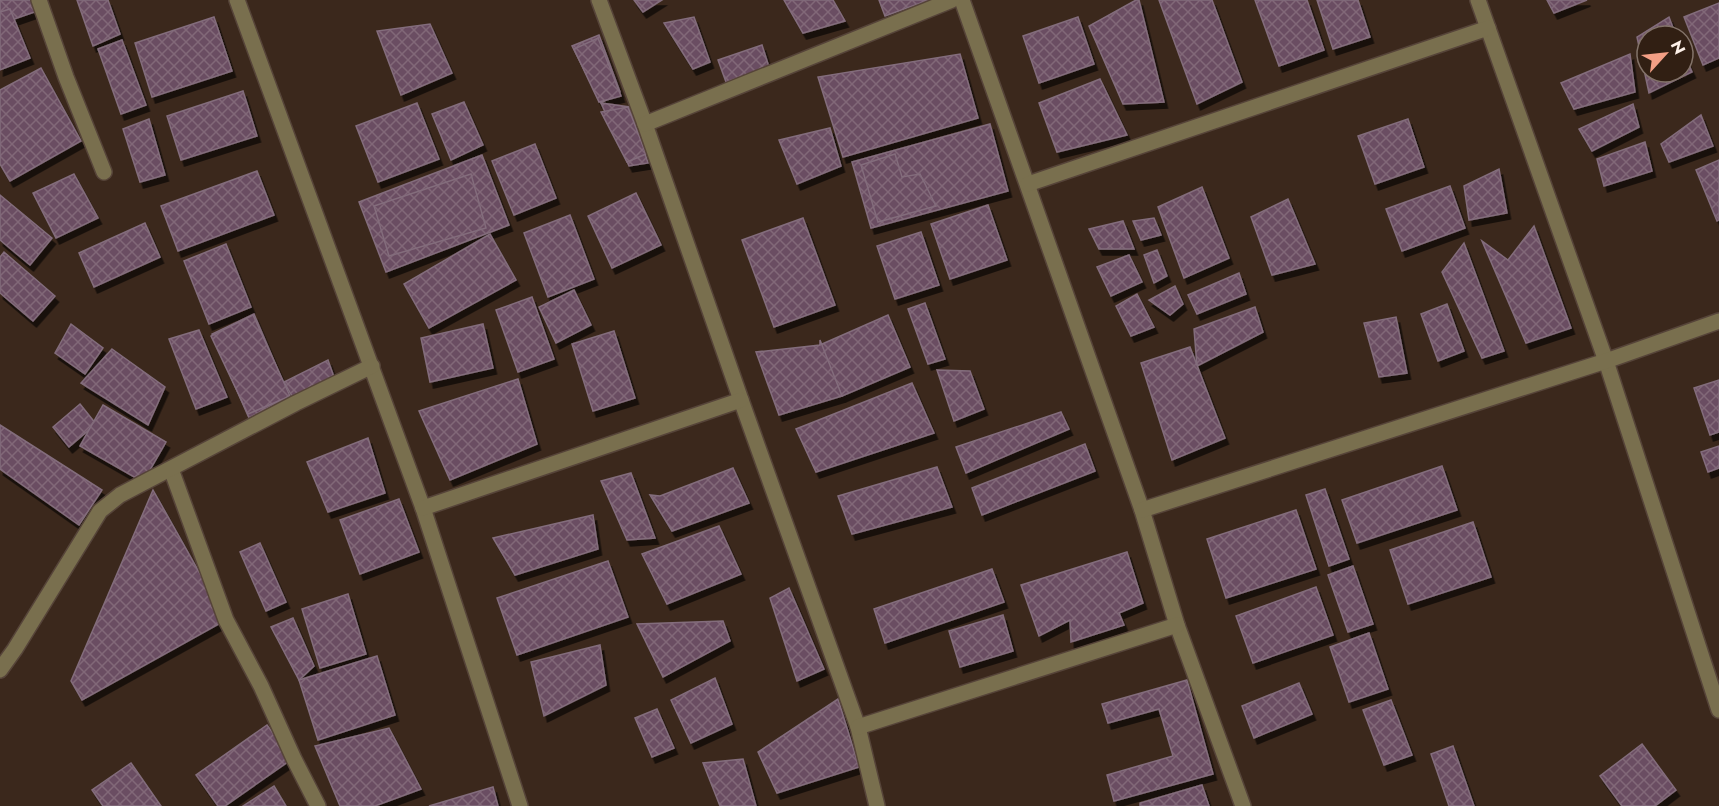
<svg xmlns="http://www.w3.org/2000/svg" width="1719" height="806" font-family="Jost,sans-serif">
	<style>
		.building { fill: url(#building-cross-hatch); stroke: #836d7c; stroke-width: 1.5; filter: url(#shadow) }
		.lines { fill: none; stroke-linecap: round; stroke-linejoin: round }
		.minor-casing { stroke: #564439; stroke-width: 18 }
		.minor { stroke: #796f4e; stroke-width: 15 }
	</style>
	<defs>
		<pattern id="building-cross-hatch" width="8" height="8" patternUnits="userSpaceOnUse" patternTransform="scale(1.5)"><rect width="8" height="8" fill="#6b4d62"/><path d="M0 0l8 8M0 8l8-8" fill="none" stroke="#816778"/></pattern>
		<filter id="shadow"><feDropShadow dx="3.5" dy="6" stdDeviation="0" flood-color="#0009"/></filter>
	</defs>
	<rect width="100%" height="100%" fill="#3b281c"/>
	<!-- building -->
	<g class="building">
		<path d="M0 0H40L43 9 0 24Z"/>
		<path d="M77 0H108L120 34 93 46Z"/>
		<path d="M634 0H662L643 12Z"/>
		<path d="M784 0H833L845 21 803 33Z"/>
		<path d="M879 0H929L885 16Z"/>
		<path d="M1136 0H1139L1164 102 1123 104 1089 26Z"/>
		<path d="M1159 0H1212L1242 82 1197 104Z"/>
		<path d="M1255 0H1307L1324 50 1279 66Z"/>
		<path d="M1317 0H1358L1370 37 1333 49Z"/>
		<path d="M1547 0H1587L1554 13Z"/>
		<path d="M1719 3V58L1703 65 1684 17Z"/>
		<path d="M10 9 30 58 0 70V12Z"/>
		<path d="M214 17 232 71 152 97 135 43Z"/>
		<path d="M694 17 710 62 693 69 664 23Z"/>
		<path d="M1078 17 1094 64 1039 83 1023 36Z"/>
		<path d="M1669 17 1676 36H1647V72H1683V52L1692 72 1649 93 1637 37Z"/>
		<path d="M430 24 452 73 401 95 377 31Z"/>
		<path d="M599 35 620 92 601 103 572 46Z"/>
		<path d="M598 38 621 96 599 102 574 49Z"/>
		<path d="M122 40 146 105 121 114 98 49Z"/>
		<path d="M762 45 769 67 726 82 718 60Z"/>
		<path d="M960 54 978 118 843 157 818 77Z"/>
		<path d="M1630 54 1635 92 1574 109 1561 83Z"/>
		<path d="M41 68 81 141 10 181 0 164V90Z"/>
		<path d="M1100 79 1127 135 1057 152 1039 103Z"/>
		<path d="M243 91 257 136 181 160 167 116Z"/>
		<path d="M464 102 483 145 451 160 432 114Z"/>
		<path d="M417 103 439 159 378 182 356 126Z"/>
		<path d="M601 103 630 107 648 163 629 166Z"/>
		<path d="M1633 104 1639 127 1592 151 1579 129Z"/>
		<path d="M628 107 646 154 627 162 601 112Z"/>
		<path d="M1701 115 1713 146 1669 162 1661 144Z"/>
		<path d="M149 119 165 175 140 182 123 129Z"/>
		<path d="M1408 119 1424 167 1375 184 1358 136Z"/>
		<path d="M990 124 1008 191 871 228 852 162Z"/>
		<path d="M830 128 841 166 797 184 779 140Z"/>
		<path d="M1645 142 1652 171 1604 186 1597 159Z"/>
		<path d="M535 144 556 198 514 215 492 161Z"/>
		<path d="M895 154 902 177 920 174 936 206 878 222 861 165Z"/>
		<path d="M482 155 509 225 386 272 359 202Z"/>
		<path d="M1719 160V220L1717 221 1696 170Z"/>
		<path d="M1499 169 1507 213 1469 220 1464 186Z"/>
		<path d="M257 171 274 215 178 251 161 206Z"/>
		<path d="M74 174 98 218 56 238 33 193Z"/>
		<path d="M471 174 486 228 389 256 374 206Z"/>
		<path d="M1450 186 1465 228 1402 251 1386 209Z"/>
		<path d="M1202 187 1229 258 1184 278 1158 207Z"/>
		<path d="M636 193 661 245 612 268 588 216Z"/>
		<path d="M0 195 52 238 30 265 0 240Z"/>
		<path d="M1288 199 1315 264 1272 275 1251 217Z"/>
		<path d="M988 205 1007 260 950 279 931 224Z"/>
		<path d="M570 215 594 279 548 297 524 233Z"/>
		<path d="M803 218 835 305 774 327 742 240Z"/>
		<path d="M1154 218 1161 235 1141 240 1133 221Z"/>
		<path d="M1123 221 1134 249H1099L1089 229Z"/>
		<path d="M145 223 160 257 94 287 79 253Z"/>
		<path d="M1534 226 1571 328 1526 343 1482 241 1508 260Z"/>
		<path d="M921 232 939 285 895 299 877 246Z"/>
		<path d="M490 234 516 280 429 328 404 284Z"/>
		<path d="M1464 243 1504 351 1482 358 1442 272Z"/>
		<path d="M226 244 251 307 209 324 184 261Z"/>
		<path d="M1157 250 1167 276 1154 283 1144 255Z"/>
		<path d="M4 252 55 296 33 321 0 293V257Z"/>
		<path d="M1129 255 1142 282 1111 296 1097 267Z"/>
		<path d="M1239 273 1246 294 1197 314 1188 295Z"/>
		<path d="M1175 286 1183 304 1170 315 1149 300Z"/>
		<path d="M574 290 591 325 556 343 539 307Z"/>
		<path d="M1137 294 1154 327 1131 336 1116 306Z"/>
		<path d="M532 297 554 359 518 372 496 310Z"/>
		<path d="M925 303 945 359 928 364 908 309Z"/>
		<path d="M1447 304 1464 351 1438 361 1421 314Z"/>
		<path d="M1255 307 1263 332 1197 366 1194 329Z"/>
		<path d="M254 314 289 396 249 418 212 334Z"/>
		<path d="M253 315 290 396 248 414 211 336Z"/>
		<path d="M888 315 910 367 842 396 820 345Z"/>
		<path d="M1396 317 1407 373 1379 377 1364 323Z"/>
		<path d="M71 324 103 348 85 374 55 353Z"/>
		<path d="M483 324 493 368 430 382 421 338Z"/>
		<path d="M199 330 227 397 196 409 169 339Z"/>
		<path d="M614 331 635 398 593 411 572 344Z"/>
		<path d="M820 340 842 396 779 415 756 352 820 345Z"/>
		<path d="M1190 347 1225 438 1172 460 1141 363Z"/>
		<path d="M112 349 165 387 148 425 81 383Z"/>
		<path d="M328 360 335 380 296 403 284 382Z"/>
		<path d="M937 370 970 371 984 409 954 421Z"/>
		<path d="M518 379 537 444 450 480 419 411Z"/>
		<path d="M1719 380V432L1710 435 1694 388Z"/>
		<path d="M912 383 934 433 816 472 796 429Z"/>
		<path d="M80 404 96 424 69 447 53 427Z"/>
		<path d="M103 405 166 442 143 482 80 446Z"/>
		<path d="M1061 412 1069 429 966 473 956 447Z"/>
		<path d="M0 425 102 490 79 525 0 469Z"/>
		<path d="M368 438 385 493 328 512 307 462Z"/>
		<path d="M1085 444 1095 471 982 515 972 488Z"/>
		<path d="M1719 446V468L1708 472 1701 452Z"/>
		<path d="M1442 466 1457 510 1357 543 1342 500Z"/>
		<path d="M937 467 952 507 852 534 838 496Z"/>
		<path d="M733 468 749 503 672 531 650 495 660 496Z"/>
		<path d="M631 473 655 538 627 540 601 481Z"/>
		<path d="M1325 489 1349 559 1329 566 1306 495Z"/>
		<path d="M153 490 226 620 82 700 71 681Z"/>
		<path d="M399 499 419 552 360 574 340 520Z"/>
		<path d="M1296 510 1316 569 1226 598 1207 539Z"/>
		<path d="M593 515 598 549 515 575 493 538Z"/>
		<path d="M1473 522 1491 577 1408 604 1390 550Z"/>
		<path d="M719 526 741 574 667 604 642 554Z"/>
		<path d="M260 543 286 602 266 611 240 552Z"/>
		<path d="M1127 552 1143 603 1119 613 1124 625 1071 642 1070 620 1039 636 1021 585Z"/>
		<path d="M608 561 628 617 517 655 497 598Z"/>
		<path d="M1353 566 1373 624 1348 632 1328 575Z"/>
		<path d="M992 569 1004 602 885 643 874 609Z"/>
		<path d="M1316 587 1333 635 1253 663 1236 616Z"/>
		<path d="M789 588 824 669 797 681 770 598Z"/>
		<path d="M348 594 366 654 320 668 302 609Z"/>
		<path d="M1003 615 1013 651 960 667 949 631Z"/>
		<path d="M293 618 314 666 299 680 271 627Z"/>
		<path d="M723 621 730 641 663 677 637 624Z"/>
		<path d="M1369 633 1388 689 1349 702 1330 647Z"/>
		<path d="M600 645 606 685 544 716 531 662Z"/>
		<path d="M377 656 395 715 318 740 299 680Z"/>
		<path d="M715 678 732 724 691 743 671 700Z"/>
		<path d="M1187 680 1213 774 1114 801 1107 775 1173 756 1159 709 1108 723 1102 704Z"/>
		<path d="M1299 683 1312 714 1254 738 1242 706Z"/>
		<path d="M838 699 859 767 777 793 758 752Z"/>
		<path d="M1391 700 1412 755 1384 765 1363 710Z"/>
		<path d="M657 709 674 748 652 757 635 718Z"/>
		<path d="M267 725 292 759 225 806H218L196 775Z"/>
		<path d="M389 728 421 789 375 806H340L315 746Z"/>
		<path d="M1642 744 1676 790 1655 806H1622L1600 776Z"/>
		<path d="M1453 746 1474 806H1449L1431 754Z"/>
		<path d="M743 759 756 806H720L703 763Z"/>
		<path d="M131 763 161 806H103L92 790Z"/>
		<path d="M1202 785 1209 806H1140V803Z"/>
		<path d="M274 786 286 806H243Z"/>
		<path d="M493 787 498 806H429Z"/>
	</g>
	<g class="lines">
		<defs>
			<g id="minor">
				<path d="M39 0 66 77 104 172"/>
				<path d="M237 0 423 508 520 806"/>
				<path d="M599 0 645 124 741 400 858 727 877 806"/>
				<path d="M962 0 1142 510 1177 625 1243 806"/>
				<path d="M1478 0 1606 361 1719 710"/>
				<path d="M645 124 952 0"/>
				<path d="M1028 184 1488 28"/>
				<path d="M171 469 226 620 261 686 294 759 318 806"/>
				<path d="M423 508 741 400"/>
				<path d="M1142 510 1606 361 1719 321"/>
				<path d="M0 670 15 649 100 511 120 495 296 403 372 366"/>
				<path d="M858 727 1177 625"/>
			</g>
		</defs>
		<!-- minor casing -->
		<use href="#minor" class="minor-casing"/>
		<!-- minor -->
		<use href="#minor" class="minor"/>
	</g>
	<!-- north arrow -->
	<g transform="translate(1665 54) rotate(63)"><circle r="28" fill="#311f13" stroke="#837369" stroke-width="1.5"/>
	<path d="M0-4.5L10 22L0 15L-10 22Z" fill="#f39f85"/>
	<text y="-9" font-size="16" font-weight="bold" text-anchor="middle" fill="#fef1e9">N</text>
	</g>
</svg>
